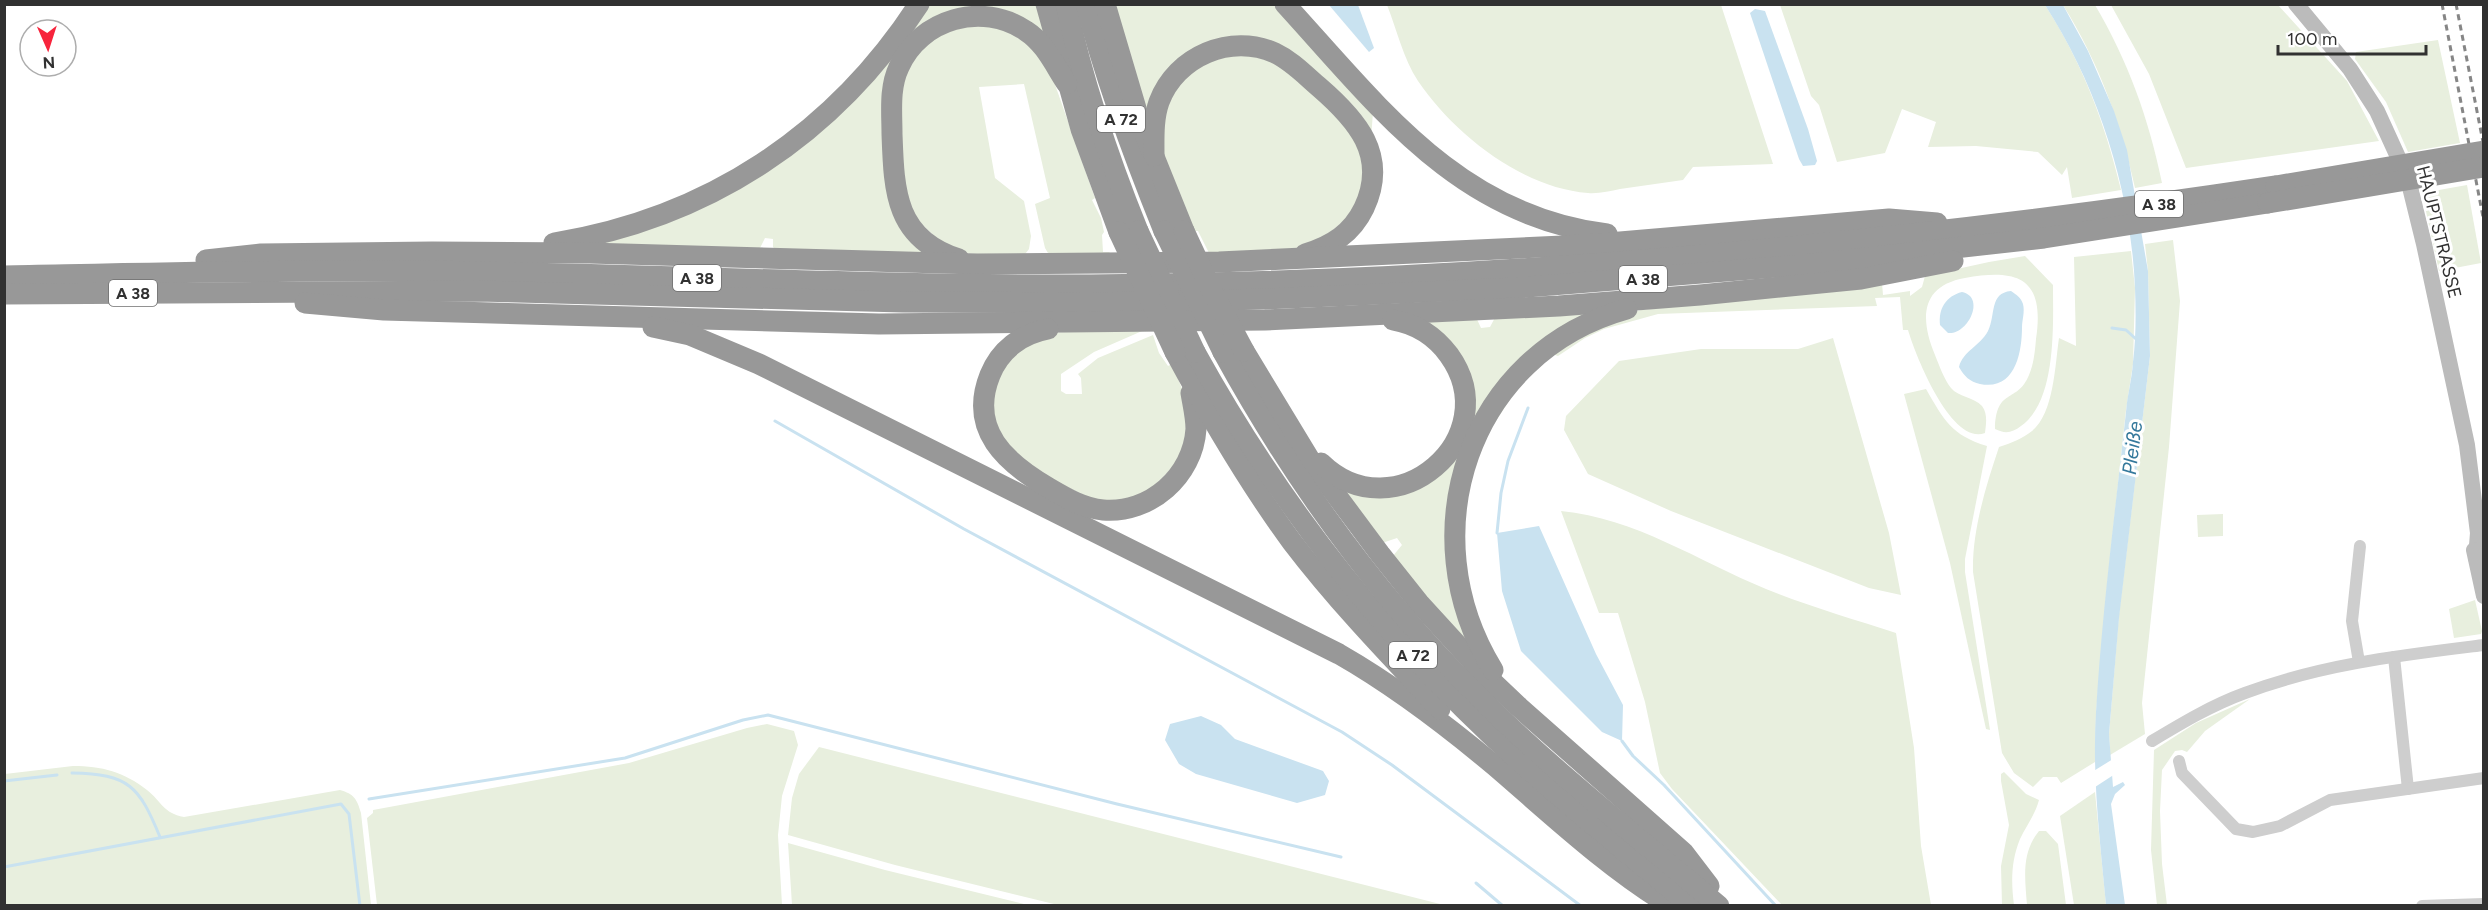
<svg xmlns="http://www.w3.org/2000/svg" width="2488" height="910" font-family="Figtree,sans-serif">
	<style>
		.green { fill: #e8efde }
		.water { fill: #c9e2f0 }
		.pier { fill: #fff }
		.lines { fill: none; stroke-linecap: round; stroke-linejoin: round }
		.stream { stroke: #c9e2f0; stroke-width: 3 }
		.street { stroke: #cecece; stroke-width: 12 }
		.secondary { stroke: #bbb; stroke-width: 16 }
		.highway { stroke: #989898; stroke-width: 21 }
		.rail { stroke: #868686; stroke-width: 3; stroke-dasharray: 6 4.5; stroke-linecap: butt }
		.highway-bridge { stroke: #989898; stroke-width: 21 }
		.labels { text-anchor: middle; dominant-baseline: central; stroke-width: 6; stroke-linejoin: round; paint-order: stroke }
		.shield { fill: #fff; stroke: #6f6f6f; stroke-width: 1.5 }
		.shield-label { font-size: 16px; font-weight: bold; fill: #313131 }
		.street-label { font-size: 18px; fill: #313131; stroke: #fff }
		.water-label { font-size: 20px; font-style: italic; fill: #35799c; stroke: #fff }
	</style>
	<rect width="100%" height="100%" fill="#fff"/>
	<!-- green -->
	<g class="green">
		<path d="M926 5H1040L1051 47 1006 16 910 40 887 171 937 258 781 256 773 247V239L765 238 758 252 577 248 749 180Z"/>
		<path d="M1110 5H1275L1373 112 1371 139 1324 85 1224 41 1148 116Z"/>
		<path d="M1387 5H1721L1773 164 1693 167 1683 180C1662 183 1641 186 1620 189 1610 191 1598 194 1588 193 1522 188 1454 134 1418 81 1403 58 1397 30 1387 5Z"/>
		<path d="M1780 5H2045C2082 62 2105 123 2121 190L2072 198 2067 167 2062 175 2038 152 1976 146 1928 147 1936 122 1902 109 1885 153 1837 162 1819 105 1811 96Z"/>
		<path d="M2063 5H2095C2128 61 2149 119 2162 183L2135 188C2121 123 2098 61 2063 5Z"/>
		<path d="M2111 5H2278L2347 81 2379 141 2186 168 2149 74Z"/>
		<path d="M986 22 1029 42 1052 76 1095 198 1092 200 1101 218 1104 232 1102 235 1103 252H1109L1113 257 1051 258 1045 248 1035 204 1050 198 1024 84 979 87 995 178 1024 201 1031 236 1029 249 1022 258 952 252 905 209 898 91 921 44 933 34Z"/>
		<path d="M2438 40 2460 143 2408 152 2386 102 2355 59 2356 52Z"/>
		<path d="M1236 52 1271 59 1335 110 1363 153 1364 183 1354 212 1313 247 1210 255 1198 231H1192L1161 151 1163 104 1193 67Z"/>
		<path d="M2467 185 2481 263 2439 271 2422 193Z"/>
		<path d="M2173 240 2180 301 2169 447 2142 703 2145 734 2110 755 2109 734 2119 614 2150 356 2148 271 2145 244Z"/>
		<path d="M2131 251 2135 288 2133 364 2126 410 2107 587 2096 713 2095 762 2061 783 2057 777H2043L2033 787 2014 773 2002 753 1973 572C1972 530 1986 486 1999 447 2011 443 2022 439 2032 431 2054 413 2055 365 2059 338L2076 346 2074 257Z"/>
		<path d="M2025 256 2053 285C2053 324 2057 401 2021 426 2012 433 2005 434 1995 429 1996 387 2017 404 2029 375 2034 363 2035 351 2036 339 2045 279 2019 268 1965 278 1920 286 1920 319 1935 355 1939 365 1944 379 1951 388 1958 397 1974 397 1982 406 1988 414 1986 424 1985 433 1951 446 1915 354 1908 330H1903L1900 297 1875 298 1877 306 1658 314 1604 329 1585 338 1558 356 1549 353 1616 317 1641 310 1882 283 1883 295 1910 291V296L1922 287 1925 276 1989 262Z"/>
		<path d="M1620 304 1547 342 1454 486 1477 654 1392 557 1402 545 1397 538 1382 543 1340 486 1419 485 1470 396 1415 320 1475 315 1481 328 1490 327 1498 312Z"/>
		<path d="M1149 328 1094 352 1061 374V391L1066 394H1082L1081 378 1078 374 1098 358 1153 335 1159 353 1168 366 1172 364 1189 406 1183 456 1144 497 1101 503 1031 470 1001 441 990 404 1004 361 1046 333Z"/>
		<path d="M1833 338 1889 533 1901 595 1869 588 1671 511 1588 474 1564 430 1566 416 1619 361 1701 349H1798Z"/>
		<path d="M1926 389C1944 420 1951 435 1987 446L1965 559V572L1990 730 1986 729 1950 563 1904 394Z"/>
		<path d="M1561 511C1635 518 1698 561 1766 589 1808 606 1853 619 1896 633L1914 748 1921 846 1931 905H1782L1672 789 1660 773 1645 702 1618 613H1599Z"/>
		<path d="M2223 514V536L2198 537 2197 515Z"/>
		<path d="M2475 600 2482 631 2481 634 2454 638 2449 609Z"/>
		<path d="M2250 699 2205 731 2187 752 2182 750 2175 751 2162 770 2160 811 2162 864 2167 905H2157L2151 850 2154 750 2196 723Z"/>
		<path d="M767 724 794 731 798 745 782 796 778 835 782 905H377L367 818 373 813V810L629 763 747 728Z"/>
		<path d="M819 747 1444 905H1058L895 865 788 835 792 798 799 774Z"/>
		<path d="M73 766C102 766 124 772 147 790 162 802 163 813 184 817L340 790C354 794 357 799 361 813L371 905H5V774Z"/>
		<path d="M2004 772 2026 794 2039 800C2035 815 2026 826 2020 839 2011 861 2011 882 2014 905H2002L2001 866 2009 825 2001 781V774Z"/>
		<path d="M2095 792 2106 905H2074L2060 816Z"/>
		<path d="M2039 831H2046L2058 844 2066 905H2027C2025 879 2021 853 2039 831Z"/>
		<path d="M788 843 885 870 1028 905H792Z"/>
	</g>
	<!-- water -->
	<g class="water">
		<path d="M1329 5H1358L1374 48 1369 52Z"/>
		<path d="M2045 5H2063L2088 51 2114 111 2127 150 2148 271 2150 356 2119 618 2109 734 2113 787 2123 782 2125 785 2115 794 2111 804 2125 905H2106C2100 841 2092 777 2096 712 2102 612 2115 512 2126 412 2127 396 2132 379 2133 362 2136 338 2136 313 2135 288 2131 190 2098 87 2045 5Z"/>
		<path d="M1755 9 1765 11 1808 129 1817 161 1815 165 1803 166 1799 159 1750 13Z"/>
		<path d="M2011 291C2017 295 2021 298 2023 304 2025 312 2022 320 2022 327 2022 353 2015 391 1980 384 1970 382 1964 376 1959 367 1963 351 1980 346 1988 331 1996 315 1989 293 2011 291Z"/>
		<path d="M1962 292C1986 297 1968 335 1948 333L1940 325C1938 309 1946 296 1962 292Z"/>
		<path d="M1539 526 1596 654 1623 705 1622 741 1602 732 1521 651 1502 591 1497 533Z"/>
		<path d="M1201 716 1221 725 1235 739 1323 771 1329 781 1325 795 1297 803 1196 774 1179 764 1165 740 1170 724Z"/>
	</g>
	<!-- pier -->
	<path class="pier" d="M2113 759 2115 774 2092 789V772Z"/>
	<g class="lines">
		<!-- stream -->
		<g class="stream">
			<path d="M2112 328 2126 330 2136 339"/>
			<path d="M775 421 964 529 1342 732 1392 765 1581 906"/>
			<path d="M1497 533 1501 493 1508 461 1528 408"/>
			<path d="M1622 741 1633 756 1664 785 1776 906"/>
			<path d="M72 773C129 774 139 786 160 837"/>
			<path d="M4 781 57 775"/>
			<path d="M369 799 625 758 743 720 768 715 1117 804 1341 857"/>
			<path d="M4 867 341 804 349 814 360 906"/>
			<path d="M1476 883 1503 906"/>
		</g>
		<!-- street -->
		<g class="street">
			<path d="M2394 657 2408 789"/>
			<path d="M2359 662 2352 621 2360 546"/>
			<path d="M2152 741C2182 723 2212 705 2245 693 2322 664 2403 655 2484 645"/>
			<path d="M2179 761 2182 773 2236 829 2253 832 2280 826 2330 800 2484 778"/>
			<path d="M2422 906 2484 904"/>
		</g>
		<!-- secondary -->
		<g class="secondary">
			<path d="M2296 4 2350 69 2377 111 2408 179 2424 244 2467 445 2478 533 2476 558"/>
			<path d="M2474 550 2484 596"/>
		</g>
		<!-- highway -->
		<g class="highway">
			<path d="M1046 4 1081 129 1119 232"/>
			<path d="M1066 4C1083 82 1108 157 1138 231"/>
			<path d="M1086 4C1106 82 1134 157 1164 231"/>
			<path d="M1105 4 1140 122 1184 231"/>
			<path d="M1285 4C1379 107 1459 216 1607 234"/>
			<path d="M1154 156C1154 138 1153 119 1159 102 1176 56 1231 33 1275 53 1292 61 1305 75 1319 87 1356 119 1389 155 1364 208 1352 233 1332 246 1305 254"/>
			<path d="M554 243C708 218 834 135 919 4"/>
			<path d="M959 259C895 239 894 191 892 134 892 112 889 88 899 67 920 19 982 1 1026 31 1045 43 1055 66 1067 84"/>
			<path d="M206 260 261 254 432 252 589 253 977 264 1219 262 1585 245 1889 219 1937 223"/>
			<path d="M4 276C165 273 325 269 485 272 687 276 889 286 1091 285 1488 282 1884 245 2276 186"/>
			<path d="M4 294 477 291 903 302 1094 303 1265 299 1515 288 1803 265 2044 238 2268 203"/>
			<path d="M305 303 384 310 879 324 1265 320 1559 306 1700 295 1861 279 1953 261"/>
			<path d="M653 327 690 335 759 364 1339 654C1395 686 1446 725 1495 766 1552 815 1607 867 1671 906"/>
			<path d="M1048 329C1021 334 1000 350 990 375 968 430 1006 463 1049 488 1066 498 1083 508 1103 510 1150 514 1193 476 1196 429 1196 417 1193 405 1191 393"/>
			<path d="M1244 351 1310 460 1380 554 1419 603 1483 673 1519 707 1683 852 1709 886"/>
			<path d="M1175 352C1210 417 1248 482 1292 542 1337 601 1389 655 1440 709"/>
			<path d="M1195 352C1274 495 1372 623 1491 735 1555 795 1624 850 1691 906"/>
			<path d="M1223 352C1292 478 1376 595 1479 697 1554 772 1638 837 1719 906"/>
			<path d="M1321 463C1395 535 1508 437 1449 355 1435 336 1416 324 1393 320"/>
			<path d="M1493 670C1409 534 1468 353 1627 309"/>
		</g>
		<!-- rail -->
		<g class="rail">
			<path d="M2442 4 2484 222"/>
			<path d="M2456 4 2484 147"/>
		</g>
		<!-- highway-bridge -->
		<g class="highway-bridge">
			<path d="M2276 186 2484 151"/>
			<path d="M2268 203 2484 167"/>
			<path d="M1138 231 1195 352"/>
			<path d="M1164 231 1223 352"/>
			<path d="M1184 231 1212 291 1244 351"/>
			<path d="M1119 232 1175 352"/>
		</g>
	</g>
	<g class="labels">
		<!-- shield labels -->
		<g class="shield">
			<rect x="1097" y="106" width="48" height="26" rx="4.5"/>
			<rect x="2135" y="191" width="48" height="26" rx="4.5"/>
			<rect x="673" y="265" width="48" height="26" rx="4.5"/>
			<rect x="1619" y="266" width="48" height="26" rx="4.5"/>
			<rect x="109" y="280" width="48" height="26" rx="4.5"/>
			<rect x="1389" y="642" width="48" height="26" rx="4.5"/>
		</g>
		<g class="shield-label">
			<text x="1121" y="119">A 72</text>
			<text x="2159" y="204">A 38</text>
			<text x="697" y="278">A 38</text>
			<text x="1643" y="279">A 38</text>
			<text x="133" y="293">A 38</text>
			<text x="1413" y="655">A 72</text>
		</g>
		<!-- street labels -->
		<g class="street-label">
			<text transform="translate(2439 232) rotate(76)">HAUPTSTRASSE</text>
		</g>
		<!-- water labels -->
		<g class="water-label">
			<text transform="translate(2132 448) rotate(-83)">Pleiße</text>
		</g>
	</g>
	<!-- border -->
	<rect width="2488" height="910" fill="none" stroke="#313131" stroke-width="12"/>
	<!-- north arrow -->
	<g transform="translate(48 48) rotate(177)"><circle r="28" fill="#ffffff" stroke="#adadad" stroke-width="1.5"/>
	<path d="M0-4.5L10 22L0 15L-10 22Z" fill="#f7243c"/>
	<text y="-9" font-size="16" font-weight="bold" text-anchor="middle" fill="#313131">N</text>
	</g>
	<!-- scale -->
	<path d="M2278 45v9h148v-9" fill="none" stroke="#313131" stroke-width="3"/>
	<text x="2287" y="45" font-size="18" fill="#313131" stroke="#ffffff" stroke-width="4.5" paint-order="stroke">100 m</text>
</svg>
